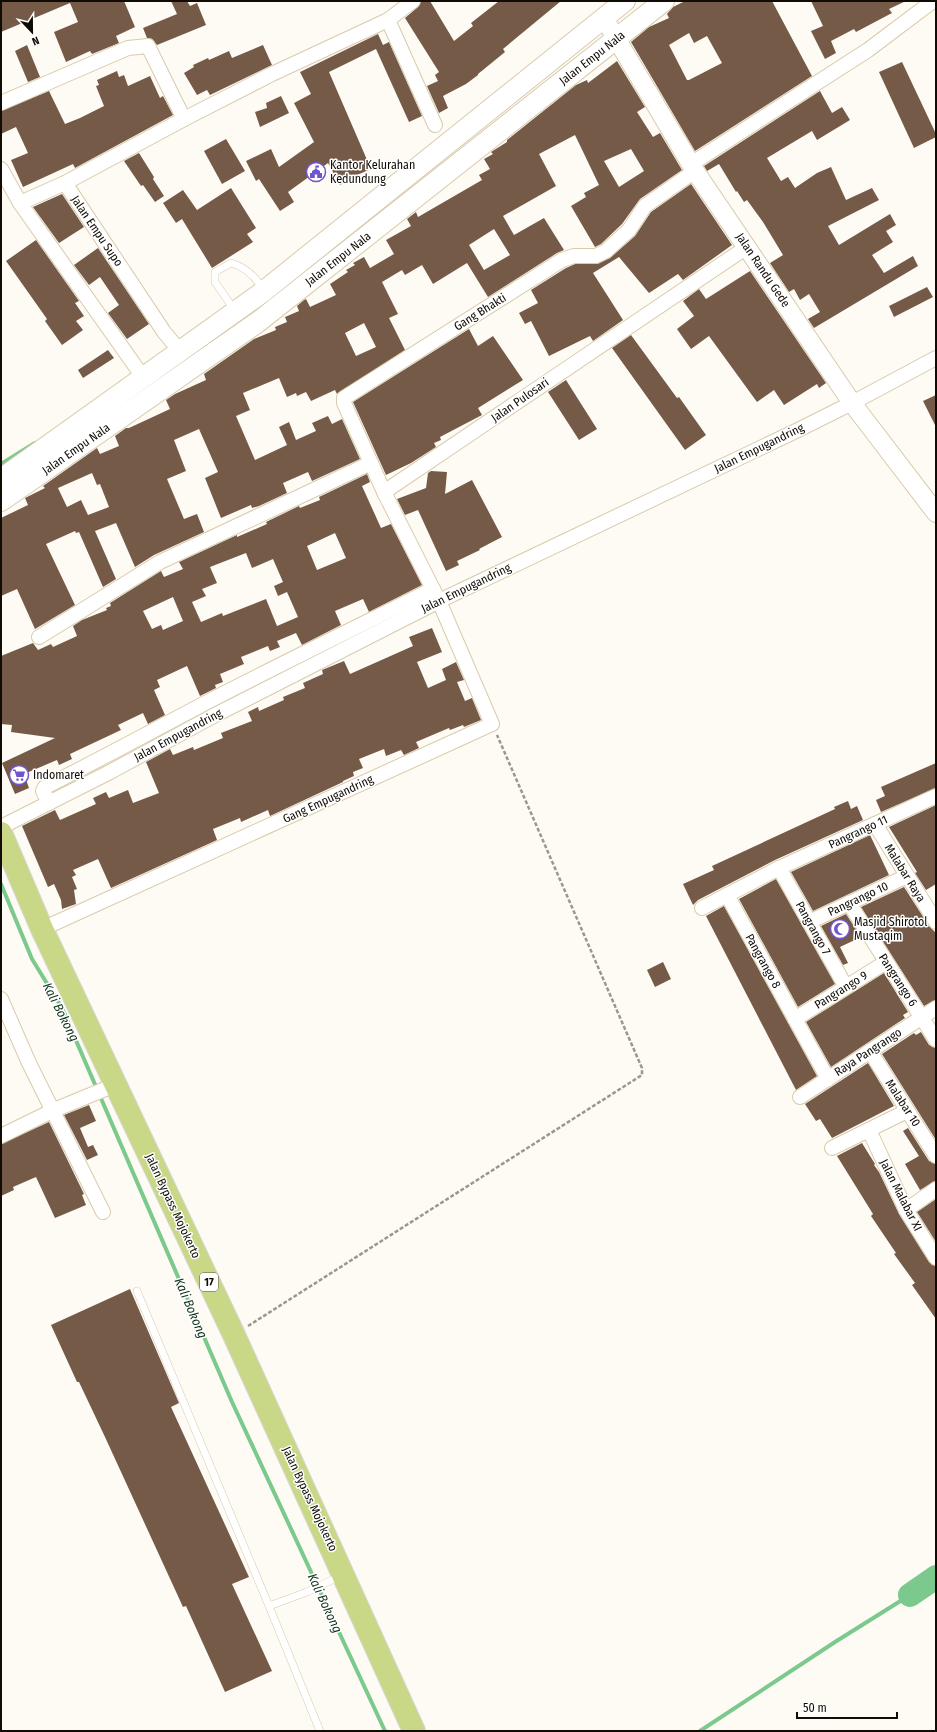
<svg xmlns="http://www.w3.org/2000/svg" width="937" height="1732" font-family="'Fira Sans Condensed',sans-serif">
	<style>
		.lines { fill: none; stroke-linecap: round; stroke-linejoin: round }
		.stream { stroke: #7bc98c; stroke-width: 4 }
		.river { stroke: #7bc98c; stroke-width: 24 }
		.building { fill: #755a48; fill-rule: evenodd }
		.service-casing { stroke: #d9cbab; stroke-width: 8 }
		.minor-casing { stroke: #d9cbab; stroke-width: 16 }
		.tertiary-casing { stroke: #d9cbab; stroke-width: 20 }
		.secondary-casing { stroke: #d9cbab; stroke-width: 22 }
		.trunk-casing { stroke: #d9d8d7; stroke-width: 24 }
		.path { stroke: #9b9790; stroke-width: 2.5; stroke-dasharray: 4 2; stroke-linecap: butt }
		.service { stroke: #fff; stroke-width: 7 }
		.minor { stroke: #fff; stroke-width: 14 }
		.tertiary { stroke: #fff; stroke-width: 18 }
		.secondary { stroke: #fff; stroke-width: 20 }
		.trunk { stroke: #c8d886; stroke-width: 22 }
		.labels { text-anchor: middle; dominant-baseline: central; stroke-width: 3; stroke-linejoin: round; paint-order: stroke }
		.shield { fill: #fff; stroke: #58544f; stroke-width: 1 }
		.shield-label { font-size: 11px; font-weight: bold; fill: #100b03 }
		.street-label { font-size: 12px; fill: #100b03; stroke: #fff }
		.poi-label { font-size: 12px; fill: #100b03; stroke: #fff; text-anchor: start }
		.water-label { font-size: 13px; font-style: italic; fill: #12321a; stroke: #fff }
	</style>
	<rect width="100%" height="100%" fill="#fefbf5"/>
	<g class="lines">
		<!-- stream -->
		<g class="stream">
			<path d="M1 464 35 443"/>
			<path d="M1 884 32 959 62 1008 232 1402 385 1731"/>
			<path d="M700 1731 835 1642 910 1595"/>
		</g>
		<!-- river -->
		<path class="river" d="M910 1595 936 1577"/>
	</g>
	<!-- building -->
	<g class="building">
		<path d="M1 1H124L135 27 116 36 119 43 92 54 90 51 66 62 54 32 78 22 70 3 1 32Z"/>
		<path d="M171 1H187L190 6 197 3 206 25 157 45 152 39 147 38 143 28 177 14Z"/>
		<path d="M421 1H430L454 41 473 26 471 23 499 1H561L503 49 505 52 478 74V75L466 84 443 96 448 108 439 113 427 86 438 81 435 75 439 72 405 18 418 7Z"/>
		<path d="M685 1H772L812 76 695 151 631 42 649 27 669 18 667 14 673 7ZM689 33 694 43 707 36 722 63 689 80H687L669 45Z"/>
		<path d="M811 1H906L889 9 892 13 856 32 854 29 831 41 836 53 825 59 811 31 823 26Z"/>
		<path d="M378 34 383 45 389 42 422 116 409 122 376 49 329 72 371 169 350 178 351 179 340 185 328 163 288 192 294 202 280 211 259 179 256 181 246 161 271 149 279 167 314 142 294 103 311 94 300 72Z"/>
		<path d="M27 45 40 77 28 82 15 51Z"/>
		<path d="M263 45 272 65 210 95 207 90 197 95 184 73 194 67 193 65 208 58 209 60 229 51 232 58Z"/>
		<path d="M617 61 645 107 637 112 653 137 660 133 682 170 640 199 622 224 601 244 595 247 571 206 586 197 584 193 599 185 575 135 539 154 556 186 503 216 514 235 544 218 564 250 557 253 488 297 467 263 433 284 422 265 405 275 402 270 382 282 398 314 389 318 405 350 337 394 335 390 311 401 306 392 297 396 296 393 287 397 279 378 243 393 250 410 236 416 255 460 287 445 279 427 289 422 296 440 316 431 312 423 328 416 332 424 342 419 360 459 312 481 308 472 283 483 287 493 259 506 252 508 251 505 221 518 205 478 218 472 199 429 174 440 186 471 167 479 184 519 197 514 204 532 154 555 135 567 116 523 95 531 116 579 103 587 79 532 76 533 75 531 46 544 75 605 35 629 17 589 1 596V518L28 505 25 498 45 488 43 486 97 448 100 454 119 446 115 436 126 428H129L170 409 166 400 175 394 206 380 204 374 254 339 276 330 275 327 287 322 285 317 299 311 297 306 304 300 306 299 310 307 336 295 330 284 348 272 346 270 355 265 353 263 364 257 370 268 394 254 386 240 411 226 407 219 416 212 418 217 482 180 479 175 490 169 484 159 493 154 491 152 507 142V140L576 85 587 80 588 83ZM631 149 644 171 619 187 604 161ZM494 229 510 255 484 270 469 245ZM364 323 376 347 356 356 345 333ZM92 473 97 485 100 484 109 507 88 515 81 500 67 507 58 488Z"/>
		<path d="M902 62 936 134V137L914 148 879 72Z"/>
		<path d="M117 71 119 77 124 75 128 86 150 76 160 98 163 96 173 115 75 168 73 164 23 187 11 160 28 153 16 127 1 134V111L49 91 65 124 80 118 104 106 96 86 99 85 97 80Z"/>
		<path d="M820 91 832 113 842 107 850 120 817 140 812 131 767 158 781 181 788 177 795 188 817 173 831 167 846 200 872 188 879 200 828 226 839 245 890 214 896 225 886 231 893 242 872 255 884 273 913 256 918 266 814 328 808 319 820 312 809 294 800 300 794 289 789 292 770 263 783 255 763 222 747 200 744 202 737 191 736 192 719 164 707 171 704 166Z"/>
		<path d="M281 96 289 113 260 127 255 112 267 108 266 103Z"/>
		<path d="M226 139 245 171 222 184 204 151Z"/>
		<path d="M139 153 154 177 153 179 164 196 155 202 143 185 141 186 124 161Z"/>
		<path d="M691 184 732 245 683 280 678 274 649 293 619 257 593 273 623 320 593 341 590 336 549 356 531 321 525 324 519 313 538 303 531 290 566 268 575 264H596L610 258 635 236 651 212Z"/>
		<path d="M231 188 256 228 247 234 253 242 212 268 182 219 176 223 163 203 183 190 197 210Z"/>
		<path d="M62 194 84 227 59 243 33 207Z"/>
		<path d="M36 240 79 301 75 303 84 316 76 321 83 330 62 345 45 321 47 319 6 261Z"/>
		<path d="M98 248 149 324 127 339 108 313 119 305 100 277 89 285 74 265Z"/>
		<path d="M750 271 826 383 819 388 817 384 784 405 774 390 757 402 709 336 691 349 677 329 694 316 683 301 699 289 706 299Z"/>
		<path d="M927 287 933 297 894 317 889 306Z"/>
		<path d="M469 329 478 346 493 336 523 380 478 408 482 415 440 437 441 440 434 443 436 447 411 463 386 475 353 402Z"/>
		<path d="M631 335 677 398 679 397 706 435 685 450 612 348Z"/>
		<path d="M108 350 114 358 83 378 78 370Z"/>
		<path d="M566 380 597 429 579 440 548 392Z"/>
		<path d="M936 395V427L923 401Z"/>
		<path d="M431 471 447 472 445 494 472 480 502 537 479 549 480 550 457 561 459 565 446 571 418 510 405 515 397 499 426 488 428 473Z"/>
		<path d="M367 474 370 482 362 486 381 528 391 524 422 585 369 612 363 599 335 611 341 625 302 645 296 633 277 641 280 647 270 651 268 646 241 657 244 664 220 674 223 682 215 685 216 688 200 696 187 666 157 680 160 687 154 690 165 715 148 724 143 713 118 725 121 730 70 754 72 759 59 765 57 760 24 774 29 788 15 794 2 763 55 738 11 732 12 725 1 724V656L33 643 38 650 51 644 53 647 77 636 73 626 82 620 107 610 106 608 111 606 110 603 161 571 164 577 183 569 179 562 237 535V537L267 524 266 522 299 506 300 508 320 500 319 497ZM335 533 346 558 317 570 307 546ZM246 553 252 568 273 559 283 582 274 586 278 596 287 592 298 617 277 626 266 599 223 616 222 613 201 622 192 602 206 596 202 589 217 583 210 567ZM173 597 183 621 163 630 161 625 152 629 143 611Z"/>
		<path d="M432 628 442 652 417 662 428 688 446 680 442 669 456 662 464 680 457 682 465 701 472 698 481 720 464 727 463 725 450 730 449 728 416 742 419 748 404 755 401 750 386 756 384 749 359 759 363 768 353 772 354 776 343 781V782L270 816 268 810 241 822 240 818 213 829 217 840 111 888 98 859 73 870 76 875 72 877 77 889 74 890 76 904 62 909 61 900 54 884 48 887 22 826 55 810 60 820 96 804 93 798 106 792 109 798 128 790 133 803 159 793 146 762 170 749 173 755 193 747 194 750 223 738 221 733 252 721 248 712 258 707 259 711 284 700 283 697 305 688 303 683 323 674 322 670 344 661 350 674 413 646 409 637Z"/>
		<path d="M936 763V788L881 812 876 800 885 796 881 787Z"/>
		<path d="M848 801 851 809 857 806 863 820 775 860 698 900 693 905 683 884 714 870 712 866 835 809 834 807Z"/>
		<path d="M936 805V884L926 890 915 873 917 872 889 827Z"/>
		<path d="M870 835 889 875 813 911 791 872Z"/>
		<path d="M776 879 835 984 798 1007 739 899Z"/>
		<path d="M904 887 929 926 936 933V1000L924 1006 861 907Z"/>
		<path d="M724 906 817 1076 796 1090 706 916Z"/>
		<path d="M846 914 861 937 840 947 848 963 843 965 821 926Z"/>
		<path d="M663 962 671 979 655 987 647 970Z"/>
		<path d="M884 973 908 1012 903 1015 905 1018 831 1067 806 1022Z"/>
		<path d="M921 1032 929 1045 936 1048V1140L882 1054 914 1033 916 1035Z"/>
		<path d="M868 1063 894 1106 832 1138 820 1119 816 1121 805 1104Z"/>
		<path d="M89 1105 96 1121 80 1128 88 1147 93 1145 98 1155 87 1160 64 1115Z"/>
		<path d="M49 1122 84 1194 82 1195 86 1205 55 1218 36 1177 13 1187 14 1190 1 1196V1144Z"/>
		<path d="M908 1128 929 1161 936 1164V1181L920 1190 905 1164 919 1156 903 1131Z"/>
		<path d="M862 1143 875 1164 874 1165 879 1172 899 1214 929 1262 936 1266V1319L912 1285 915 1283 894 1254 896 1253 871 1216 873 1214 837 1156Z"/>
		<path d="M936 1199V1242L917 1212Z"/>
		<path d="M130 1289 179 1403 171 1407 249 1577 232 1584 272 1671 225 1692 186 1606 183 1607 105 1437 79 1382H77L51 1325Z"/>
	</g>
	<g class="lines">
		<defs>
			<g id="service">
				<path d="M235 311 215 282V272L231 263C245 267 256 277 263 290"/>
				<path d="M137 1291 269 1606"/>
				<path d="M320 1731 269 1606 307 1592 340 1576"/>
			</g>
			<g id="minor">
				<path d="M388 20 435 125"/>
				<path d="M1 103 128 48 148 46 184 119"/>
				<path d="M691 164 868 50 933 1"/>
				<path d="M1 169 20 203 65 183 184 119 272 74 388 20 413 1"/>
				<path d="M65 183 164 332 179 350"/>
				<path d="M20 203 143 377"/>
				<path d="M384 492 344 403V398L562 260 574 256H596L606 251 629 230 645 206 695 171"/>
				<path d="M39 637 160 562 371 463"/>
				<path d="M49 803 43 791 45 787C101 759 156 729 211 700 285 662 359 626 433 589"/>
				<path d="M875 824 936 922"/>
				<path d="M1 827 110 772 217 714 439 601 796 431 852 403 936 358"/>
				<path d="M779 868 846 987"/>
				<path d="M727 895 828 1079"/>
				<path d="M849 903 936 1040"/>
				<path d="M702 908 779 868 936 796"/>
				<path d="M809 922 907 876"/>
				<path d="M42 929 492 724 439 601 384 492 747 247"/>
				<path d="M1 999 29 1063 103 1212"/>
				<path d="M795 1019 886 962"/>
				<path d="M870 1051 936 1156"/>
				<path d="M800 1097 936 1008"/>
				<path d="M869 1130 906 1210 936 1258"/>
				<path d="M1 1136 54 1110 115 1085"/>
				<path d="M832 1148 907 1111"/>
				<path d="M906 1210 936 1189"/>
			</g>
			<path id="tertiary" d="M604 18 695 171 852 403 936 513"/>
			<g id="secondary">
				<path d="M1 479 264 291 625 1"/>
				<path d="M1 501 258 322 664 1"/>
			</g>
			<path id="trunk" d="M1 833 42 929 234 1335 414 1731"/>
		</defs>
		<!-- service casing -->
		<use href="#service" class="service-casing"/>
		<!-- minor casing -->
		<use href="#minor" class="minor-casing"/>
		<!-- tertiary casing -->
		<use href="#tertiary" class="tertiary-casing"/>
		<!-- secondary casing -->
		<use href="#secondary" class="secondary-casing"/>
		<!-- trunk casing -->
		<use href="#trunk" class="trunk-casing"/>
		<!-- path -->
		<path class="path" d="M248 1326 642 1075V1068L497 735"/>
		<!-- service -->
		<use href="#service" class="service"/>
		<!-- minor -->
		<use href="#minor" class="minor"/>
		<!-- tertiary -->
		<use href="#tertiary" class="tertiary"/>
		<!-- secondary -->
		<use href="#secondary" class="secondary"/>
		<!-- trunk -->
		<use href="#trunk" class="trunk"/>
	</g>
	<!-- icons -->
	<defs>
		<symbol id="civic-ring" viewBox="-11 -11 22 22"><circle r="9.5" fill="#fff" stroke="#7055ce" stroke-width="1.5"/><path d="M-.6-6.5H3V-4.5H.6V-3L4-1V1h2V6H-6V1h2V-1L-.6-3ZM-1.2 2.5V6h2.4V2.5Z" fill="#7055ce"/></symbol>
		<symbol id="supermarket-ring" viewBox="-11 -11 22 22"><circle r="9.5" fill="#fff" stroke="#7055ce" stroke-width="1.5"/><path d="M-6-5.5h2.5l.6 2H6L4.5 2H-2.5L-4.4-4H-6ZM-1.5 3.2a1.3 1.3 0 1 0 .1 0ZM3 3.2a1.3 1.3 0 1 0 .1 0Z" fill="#7055ce"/></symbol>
		<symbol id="mosque-ring" viewBox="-11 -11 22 22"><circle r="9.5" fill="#fff" stroke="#7055ce" stroke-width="1.5"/><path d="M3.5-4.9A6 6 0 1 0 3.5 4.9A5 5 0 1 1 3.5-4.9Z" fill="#7055ce"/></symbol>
	</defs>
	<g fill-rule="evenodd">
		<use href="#civic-ring" x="305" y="161" width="22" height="22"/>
		<use href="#supermarket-ring" x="8" y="764" width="22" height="22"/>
		<use href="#mosque-ring" x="829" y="918" width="22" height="22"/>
	</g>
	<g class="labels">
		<!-- shield labels -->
		<rect class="shield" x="200" y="1273" width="18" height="18" rx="3"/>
		<g class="shield-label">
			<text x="209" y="1282">17</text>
		</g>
		<!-- street labels -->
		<g class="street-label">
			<text transform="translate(592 58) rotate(-38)">Jalan Empu Nala</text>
			<text transform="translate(97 231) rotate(56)">Jalan Empu Supo</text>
			<text transform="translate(338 259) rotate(-38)">Jalan Empu Nala</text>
			<text transform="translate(763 270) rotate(56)">Jalan Randu Gede</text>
			<text transform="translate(480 312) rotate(-32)">Gang Bhakti</text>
			<text transform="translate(520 400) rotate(-35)">Jalan Pulosari</text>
			<text transform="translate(759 448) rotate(-26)">Jalan Empugandring</text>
			<text transform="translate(76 449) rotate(-35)">Jalan Empu Nala</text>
			<text transform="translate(466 588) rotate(-26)">Jalan Empugandring</text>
			<text transform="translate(178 735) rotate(-28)">Jalan Empugandring</text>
			<text transform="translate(328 799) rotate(-25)">Gang Empugandring</text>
			<text transform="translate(858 832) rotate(-25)">Pangrango 11</text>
			<text transform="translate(905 873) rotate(58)">Malabar Raya</text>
			<text transform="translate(858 899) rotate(-25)">Pangrango 10</text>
			<text transform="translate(813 928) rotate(61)">Pangrango 7</text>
			<text transform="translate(763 961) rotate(61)">Pangrango 8</text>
			<text transform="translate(898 980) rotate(57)">Pangrango 6</text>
			<text transform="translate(841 990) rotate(-32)">Pangrango 9</text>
			<text transform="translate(868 1052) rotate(-33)">Raya Pangrango</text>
			<text transform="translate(903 1103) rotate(57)">Malabar 10</text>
			<text transform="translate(901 1195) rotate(63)">Jalan Malabar XI</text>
			<text transform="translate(173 1206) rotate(65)">Jalan Bypass Mojokerto</text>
			<text transform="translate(310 1499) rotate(65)">Jalan Bypass Mojokerto</text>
		</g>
		<!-- poi labels -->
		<g class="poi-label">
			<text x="330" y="165">Kantor Kelurahan<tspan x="330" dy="14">Kedundung</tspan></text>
			<text x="33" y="775">Indomaret</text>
			<text x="854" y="922">Masjid Shirotol<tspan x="854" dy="14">Mustaqim</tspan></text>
		</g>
		<!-- water labels -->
		<g class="water-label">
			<text transform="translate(61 1012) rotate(63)">Kali Bokong</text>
			<text transform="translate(191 1308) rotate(67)">Kali Bokong</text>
			<text transform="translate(325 1603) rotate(65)">Kali Bokong</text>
		</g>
	</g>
	<!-- border -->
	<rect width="937" height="1732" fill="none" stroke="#100b03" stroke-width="4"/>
	<!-- north arrow -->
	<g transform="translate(32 32) rotate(158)" stroke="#ffffff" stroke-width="3" paint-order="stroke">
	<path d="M0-3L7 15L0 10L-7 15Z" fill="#100b03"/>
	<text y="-6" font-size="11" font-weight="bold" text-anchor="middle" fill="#100b03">N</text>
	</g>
	<!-- scale -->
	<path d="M797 1712v6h100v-6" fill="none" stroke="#100b03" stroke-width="2"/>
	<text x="803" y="1712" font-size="12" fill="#100b03" stroke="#ffffff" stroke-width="3" paint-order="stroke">50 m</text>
</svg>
